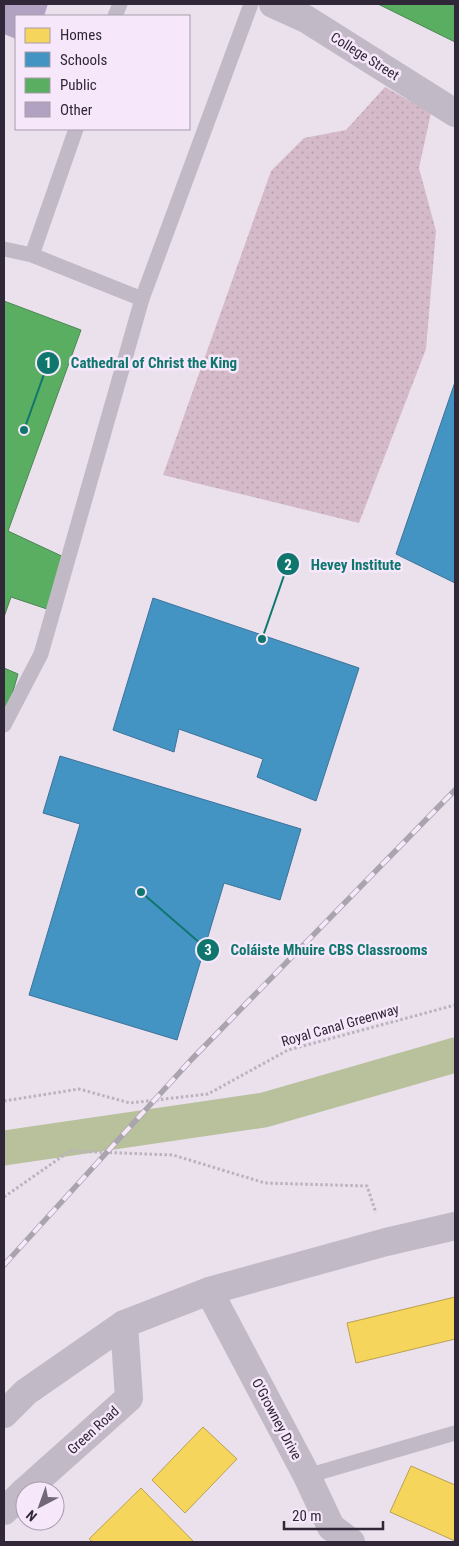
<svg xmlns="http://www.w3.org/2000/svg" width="459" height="1546" font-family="'Roboto Condensed',sans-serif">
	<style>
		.grass { fill: url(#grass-dots) }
		.homes { fill: #f6d55c; stroke: #bba151 }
		.schools { fill: #4393c3; stroke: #3d7399 }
		.public { fill: #5aae61; stroke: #4d8655 }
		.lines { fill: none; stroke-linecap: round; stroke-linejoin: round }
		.canal { stroke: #b8c09c; stroke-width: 35 }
		.building { fill: #b2a2c2 }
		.path { stroke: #bbb2bf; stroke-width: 3; stroke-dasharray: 2.5 2.5; stroke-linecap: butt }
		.service { stroke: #c2b9c7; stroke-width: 15 }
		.minor { stroke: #c2b9c7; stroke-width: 28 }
		.tertiary { stroke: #c2b9c7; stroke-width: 28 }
		.rail-casing { stroke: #aaa4ae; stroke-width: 5.5 }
		.rail { stroke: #f6e8fa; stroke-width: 4; stroke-dasharray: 11; stroke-linecap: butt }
		.labels { text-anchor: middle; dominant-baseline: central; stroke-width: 5; stroke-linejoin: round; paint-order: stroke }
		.street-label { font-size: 14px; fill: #302738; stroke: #f6e8fa }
		.leader { fill: none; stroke: #0f766e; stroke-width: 2 }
		.callout-dot { fill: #0f766e; stroke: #f6e8fa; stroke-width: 2 }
		.mark-label { font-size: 15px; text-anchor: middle; font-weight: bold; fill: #fff }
		.callout-label { font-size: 15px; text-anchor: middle; font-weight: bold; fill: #0f766e; stroke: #f6e8fa; stroke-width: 5; stroke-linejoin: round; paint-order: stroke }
	</style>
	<defs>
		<pattern id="grass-dots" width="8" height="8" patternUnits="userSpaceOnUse" patternTransform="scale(1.25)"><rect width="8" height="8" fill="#d5bac9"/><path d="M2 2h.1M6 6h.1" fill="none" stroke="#b7a0ad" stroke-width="1.8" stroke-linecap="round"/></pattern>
	</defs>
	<rect width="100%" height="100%" fill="#eae1ed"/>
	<!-- grass -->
	<path class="grass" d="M385 87 431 113 419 168 436 231 426 349 359 523 163 475 271 171 304 138 346 130Z"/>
	<!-- homes -->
	<g class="homes">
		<path d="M455 1297V1339L356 1363 347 1323Z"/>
		<path d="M203 1427 237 1459 185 1513 152 1480Z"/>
		<path d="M411 1466 455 1485V1541L390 1512Z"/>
		<path d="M141 1488 194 1542H93L89 1539Z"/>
	</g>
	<!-- schools -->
	<g class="schools">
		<path d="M455 382V583L396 554Z"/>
		<path d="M153 598 359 668 316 801 257 777 263 759 179 729 174 752 113 730Z"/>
		<path d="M60 756 301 829 280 900 224 883 177 1040 29 995 80 824 43 813Z"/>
	</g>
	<!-- public -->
	<g class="public">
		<path d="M378 4H455V42Z"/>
		<path d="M4 301 81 330 8 531 68 559 53 611 11 597 4 617Z"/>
		<path d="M4 668 18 674 4 723Z"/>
	</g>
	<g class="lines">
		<!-- canal -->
		<path class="canal" d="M4 1148 264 1110 455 1055"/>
	</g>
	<!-- building -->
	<path class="building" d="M4 4H48L44 16H16V39L4 34Z"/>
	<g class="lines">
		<!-- path -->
		<g class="path">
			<path d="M4 1101 79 1089 130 1103 208 1094 288 1050 455 1005"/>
			<path d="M4 1197 70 1151 173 1155 265 1183 367 1186 376 1213"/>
		</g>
		<!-- service -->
		<g class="service">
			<path d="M115 16 120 4"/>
			<path d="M4 249 32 255 142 299"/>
			<path d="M32 255 76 129"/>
			<path d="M4 725 41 654 142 299 251 4"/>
			<path d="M307 1476 455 1433"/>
		</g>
		<!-- minor -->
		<g class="minor">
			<path d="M273 4 306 19 455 113"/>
			<path d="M209 1291 307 1476 331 1527 351 1542"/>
			<path d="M25 1491 129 1398 124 1324"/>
			<path d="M4 1511 25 1491"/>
		</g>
		<!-- tertiary -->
		<path class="tertiary" d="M4 1414 26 1392 124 1324 209 1291 386 1242 455 1226"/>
		<defs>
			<path id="rail" d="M4 1265 191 1060 455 790"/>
		</defs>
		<!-- rail casing -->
		<use href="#rail" class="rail-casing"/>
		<!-- rail -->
		<use href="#rail" class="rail"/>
	</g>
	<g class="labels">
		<!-- street labels -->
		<g class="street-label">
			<text transform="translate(365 56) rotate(32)">College Street</text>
			<text transform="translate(340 1025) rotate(-16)">Royal Canal Greenway</text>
			<text transform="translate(277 1419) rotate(62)">O'Growney Drive</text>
			<text transform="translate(93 1430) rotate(-42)">Green Road</text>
		</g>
	</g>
	<!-- callouts -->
	<path class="leader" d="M24 430L48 363M262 639L288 564M141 892L208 950"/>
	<g class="callout-dot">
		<circle cx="24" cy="430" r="5"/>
		<circle cx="262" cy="639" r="5"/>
		<circle cx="141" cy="892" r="5"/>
		<circle cx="48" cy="363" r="12"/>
		<circle cx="288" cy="564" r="12"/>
		<circle cx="208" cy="950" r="12"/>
	</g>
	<g class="mark-label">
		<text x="48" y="368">1</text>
		<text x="288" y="570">2</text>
		<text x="208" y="955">3</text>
	</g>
	<g class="callout-label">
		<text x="154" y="368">Cathedral of Christ the King</text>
		<text x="356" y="570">Hevey Institute</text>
		<text x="329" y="955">Coláiste Mhuire CBS Classrooms</text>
	</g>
	<!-- border -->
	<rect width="459" height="1546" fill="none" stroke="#302738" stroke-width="10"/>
	<!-- legend -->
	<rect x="15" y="15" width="175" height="115" fill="#f6e8fa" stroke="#a79bac"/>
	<rect x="25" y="28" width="25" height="15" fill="#f6d55c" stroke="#a79bac"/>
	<text x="60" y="40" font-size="15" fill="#302738">Homes</text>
	<rect x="25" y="52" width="25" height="15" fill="#4393c3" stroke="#a79bac"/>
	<text x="60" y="65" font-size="15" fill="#302738">Schools</text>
	<rect x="25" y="78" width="25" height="15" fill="#5aae61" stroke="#a79bac"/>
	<text x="60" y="90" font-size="15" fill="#302738">Public</text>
	<rect x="25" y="102" width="25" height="15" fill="#b2a2c2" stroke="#a79bac"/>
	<text x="60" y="115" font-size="15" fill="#302738">Other</text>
	<!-- north arrow -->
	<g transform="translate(40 1506) rotate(221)"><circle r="24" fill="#f6e8fa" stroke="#a79bac"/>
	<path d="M0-4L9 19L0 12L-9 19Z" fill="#716877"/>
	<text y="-8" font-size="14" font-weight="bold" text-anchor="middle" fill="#302738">N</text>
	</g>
	<!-- scale -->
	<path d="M284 1521v8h99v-8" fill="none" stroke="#302738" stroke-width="2.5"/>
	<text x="292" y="1521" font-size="15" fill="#302738" stroke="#f6e8fa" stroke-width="4" paint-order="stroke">20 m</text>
</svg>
